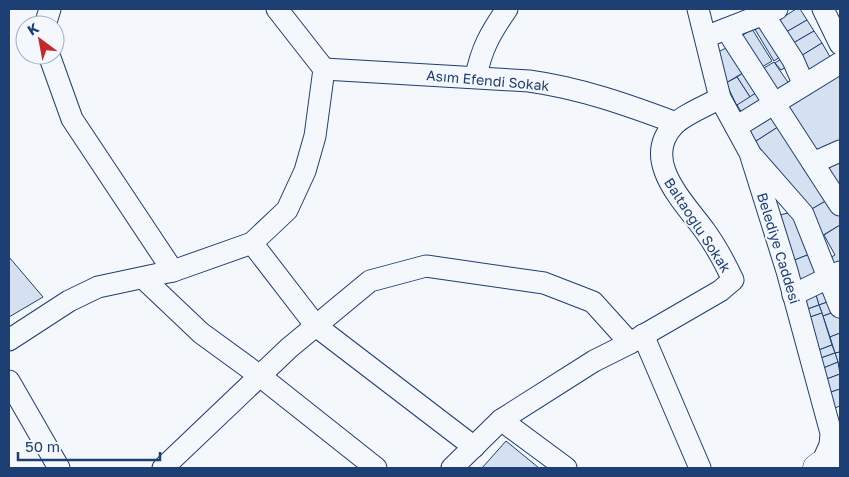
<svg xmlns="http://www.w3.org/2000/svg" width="849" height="477" font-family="'Golos Text',sans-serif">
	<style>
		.building { fill: #d5e0f0; stroke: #1d3f73 }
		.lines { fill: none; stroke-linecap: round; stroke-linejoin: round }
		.minor-casing { stroke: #1d3f73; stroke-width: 23 }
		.major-casing { stroke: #1d3f73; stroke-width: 29 }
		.minor { stroke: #f4f7fb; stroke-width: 21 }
		.major { stroke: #f4f7fb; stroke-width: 28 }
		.labels { text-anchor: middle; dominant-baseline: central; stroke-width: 4; stroke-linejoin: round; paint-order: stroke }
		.street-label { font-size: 14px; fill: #1d3f73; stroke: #f4f7fb }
	</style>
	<rect width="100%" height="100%" fill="#f4f7fb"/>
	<!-- building -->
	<g class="building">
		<path d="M796 9H800L807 20 781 35 774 23Z"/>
		<path d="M764 19 786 53 774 61 753 26Z"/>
		<path d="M807 20 814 31 788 46 781 35Z"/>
		<path d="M752 29 772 61 757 70 737 39Z"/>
		<path d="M814 31 822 43 796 59 788 46Z"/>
		<path d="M822 43 833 62 808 78 796 59Z"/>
		<path d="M730 46 746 71 726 83 718 52Z"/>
		<path d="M787 55 793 63 781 70 775 63Z"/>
		<path d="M774 62 792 88 777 98 759 71Z"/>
		<path d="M840 70V146L819 155 784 104Z"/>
		<path d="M746 71 759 91 750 97 737 77Z"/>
		<path d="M737 77 750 97 737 106 726 83Z"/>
		<path d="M759 91 767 104 745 118 737 105Z"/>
		<path d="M771 110 781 125 753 143 743 127Z"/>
		<path d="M781 125 829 199 805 213 753 143Z"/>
		<path d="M840 155V192L823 162Z"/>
		<path d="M829 199 840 216V225L820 237 805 213Z"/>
		<path d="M798 211 815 252 792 261 779 215Z"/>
		<path d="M840 225V268L826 260 835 255 824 235Z"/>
		<path d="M815 252 825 275 799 286 792 261Z"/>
		<path d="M9 257 43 297 9 317Z"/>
		<path d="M827 282 833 300 819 305 814 289Z"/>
		<path d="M816 295 819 305 805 310 802 300Z"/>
		<path d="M833 300 837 311 823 316 819 305Z"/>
		<path d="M819 305 822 313 807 318 805 310Z"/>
		<path d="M837 311 840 321V333L830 337 823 316Z"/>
		<path d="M822 313 832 345 816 351 807 318Z"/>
		<path d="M840 333V352L835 353 830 337Z"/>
		<path d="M832 345 835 353 818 359 816 351Z"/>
		<path d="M840 352V369L835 353Z"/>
		<path d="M835 353 838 362 821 369 818 359Z"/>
		<path d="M838 362 840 374 824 380 821 369Z"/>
		<path d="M840 374V389L828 393 824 380Z"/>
		<path d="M840 389V406L832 409 828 393Z"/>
		<path d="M506 441 539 468H482Z"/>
	</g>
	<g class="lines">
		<defs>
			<g id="minor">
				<path d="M277 9 324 69"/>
				<path d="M698 9 720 98 750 153 787 271 831 433 830 445 821 465 822 468"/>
				<path d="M760 9 793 60 804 85"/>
				<path d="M823 9 840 44"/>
				<path d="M45 25 50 9"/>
				<path d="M726 29 840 205"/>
				<path d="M713 34 777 9"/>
				<path d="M49 55 72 119 173 271"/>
				<path d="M324 69 529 81C580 88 628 105 676 123"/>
				<path d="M476 77C481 49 491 32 507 9"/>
				<path d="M736 127 840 63"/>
				<path d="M754 158 803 214 840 307"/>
				<path d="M813 163 840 151"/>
				<path d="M252 243 316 326 474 447"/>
				<path d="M143 278 201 333 260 376 376 468"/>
				<path d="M793 295 840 272"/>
				<path d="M643 335 700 468"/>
				<path d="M9 340 69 301 98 287 173 271 252 243 287 210 305 171 315 136 324 69"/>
				<path d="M9 381 59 468"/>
				<path d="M501 420 566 468"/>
				<path d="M163 468 289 348 370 281 426 266 544 283 593 302 630 343"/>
				<path d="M452 468 501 420 594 361 630 343 720 291 733 280C725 263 716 246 705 231 684 202 640 160 674 125 683 115 708 105 720 98"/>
			</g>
			<path id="major" d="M817 468 821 465 840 459"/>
		</defs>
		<!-- minor casing -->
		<use href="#minor" class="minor-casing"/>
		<!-- major casing -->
		<use href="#major" class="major-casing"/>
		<!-- minor -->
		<use href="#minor" class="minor"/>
		<!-- major -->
		<use href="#major" class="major"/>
	</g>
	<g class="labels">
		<!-- street labels -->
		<g class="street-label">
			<text transform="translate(488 80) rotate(5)">Asım Efendi Sokak</text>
			<text transform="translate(698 225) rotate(57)">Baltaoğlu Sokak</text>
			<text transform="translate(779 248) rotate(73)">Belediye Caddesi</text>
		</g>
	</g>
	<!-- border -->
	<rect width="849" height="477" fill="none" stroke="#1d3f73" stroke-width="20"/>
	<!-- north arrow -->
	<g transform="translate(40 40) rotate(328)"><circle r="24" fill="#f4f7fb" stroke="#9eadc5"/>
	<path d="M0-4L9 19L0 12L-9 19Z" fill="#c62828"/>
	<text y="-8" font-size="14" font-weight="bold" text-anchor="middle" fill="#1d3f73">K</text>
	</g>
	<!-- scale -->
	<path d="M18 452v8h142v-8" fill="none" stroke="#1d3f73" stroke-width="2.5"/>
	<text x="25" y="452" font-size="15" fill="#1d3f73" stroke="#f4f7fb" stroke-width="4" paint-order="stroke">50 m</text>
</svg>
